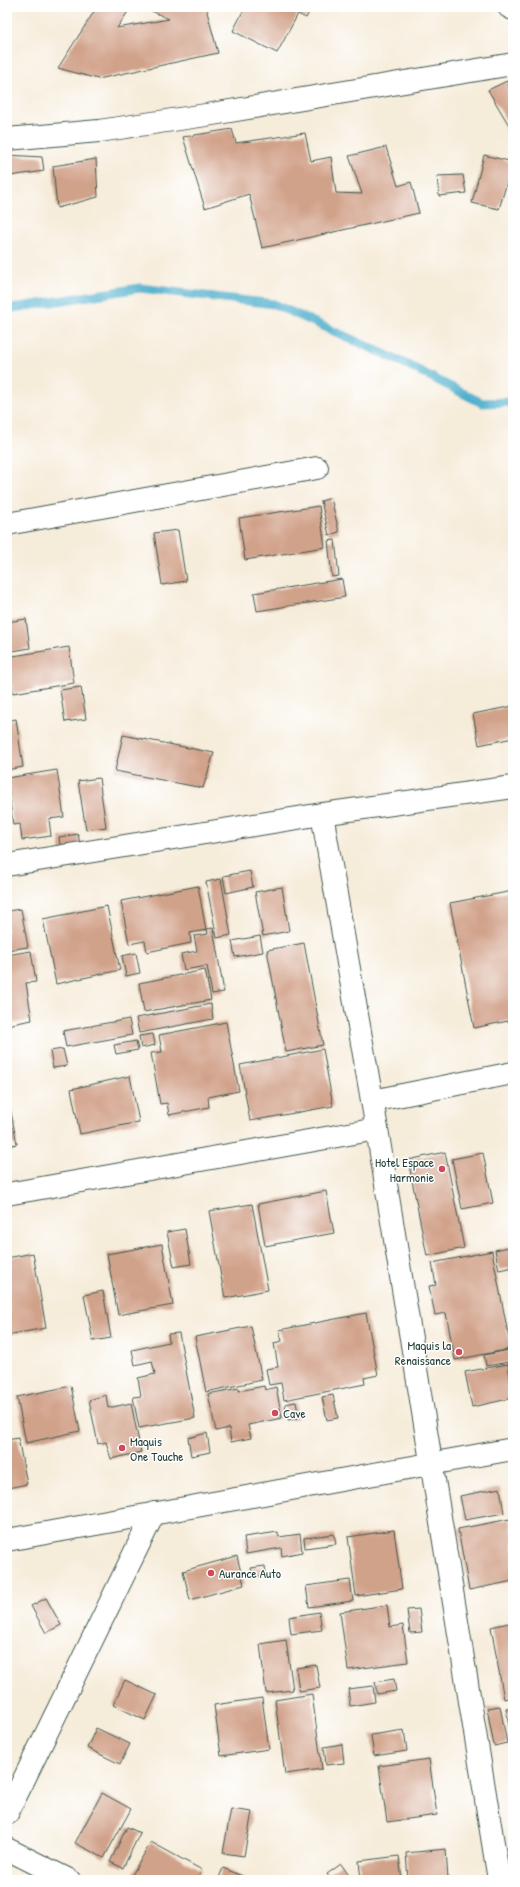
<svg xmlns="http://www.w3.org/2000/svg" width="520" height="1887" font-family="'Patrick Hand',sans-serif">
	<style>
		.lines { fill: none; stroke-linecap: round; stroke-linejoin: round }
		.stream { stroke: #4cadcb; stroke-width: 9 }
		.building { fill: #d1a28a }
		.minor-casing { stroke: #3f574d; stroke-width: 24 }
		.tertiary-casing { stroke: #3f574d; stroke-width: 24 }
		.minor { stroke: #fff; stroke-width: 22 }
		.tertiary { stroke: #fff; stroke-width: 22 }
		.poi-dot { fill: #d1495b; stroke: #fff; stroke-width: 1.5 }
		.labels { text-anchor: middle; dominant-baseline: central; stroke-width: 3; stroke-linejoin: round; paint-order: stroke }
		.poi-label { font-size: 13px; fill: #1f3d34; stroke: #fff; text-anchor: start }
	</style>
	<rect width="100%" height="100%" fill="#fff"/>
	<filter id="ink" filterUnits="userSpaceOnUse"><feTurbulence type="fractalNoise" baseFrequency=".025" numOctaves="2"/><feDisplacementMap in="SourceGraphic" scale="8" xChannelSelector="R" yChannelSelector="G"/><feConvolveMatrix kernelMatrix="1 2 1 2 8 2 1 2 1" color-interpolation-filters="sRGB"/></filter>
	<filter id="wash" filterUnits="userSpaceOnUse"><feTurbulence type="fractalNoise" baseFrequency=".012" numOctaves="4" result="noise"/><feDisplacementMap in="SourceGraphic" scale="16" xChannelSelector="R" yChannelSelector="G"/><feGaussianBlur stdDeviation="0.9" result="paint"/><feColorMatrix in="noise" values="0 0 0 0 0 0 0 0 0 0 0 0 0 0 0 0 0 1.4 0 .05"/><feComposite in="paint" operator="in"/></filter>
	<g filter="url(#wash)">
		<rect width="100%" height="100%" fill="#f6ecda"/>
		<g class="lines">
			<!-- stream -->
			<path class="stream" d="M7 309 140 288 274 304 406 364 482 403 513 402"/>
		</g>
		<g id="blocks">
			<!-- building -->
			<g class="building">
				<path d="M97 7H131L117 28 169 19 143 7H209L207 12 218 53 98 79 58 68Z"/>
				<path d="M245 7H312L306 18 298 14 277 53 233 31Z"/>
				<path d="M507 81 511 92 513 91V132L488 90Z"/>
				<path d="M232 129 236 143 305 133 311 161 331 157 336 193 362 194 349 156 386 147 398 186 411 182 419 213 262 248 249 194 205 208 183 137Z"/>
				<path d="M7 155 42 157 44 171 10 176Z"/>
				<path d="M484 155 513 162 499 209 472 203Z"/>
				<path d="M96 159 98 197 57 208 53 166Z"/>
				<path d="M463 175 466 193 439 196 437 176Z"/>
				<path d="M331 498 339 532 329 535 321 501Z"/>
				<path d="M319 506 325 547 245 560 239 518Z"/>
				<path d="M178 530 186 581 162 585 154 533Z"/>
				<path d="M335 540 339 576 332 577 328 541Z"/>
				<path d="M342 579 345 597 257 611 254 593Z"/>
				<path d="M26 619 30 648 7 652V622Z"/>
				<path d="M69 647 74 683 13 693 7 657Z"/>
				<path d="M81 687 86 719 65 722 60 690Z"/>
				<path d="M513 706V738L479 745 473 714Z"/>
				<path d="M16 719 23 767 7 770V721Z"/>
				<path d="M123 735 214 753 203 788 115 771Z"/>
				<path d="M57 770 64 817 49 819 51 836 22 840 20 824 13 825 7 778Z"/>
				<path d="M99 778 106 827 86 830 78 781Z"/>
				<path d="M78 834 81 849 61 853 59 837Z"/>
				<path d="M250 871 253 887 226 893 223 876Z"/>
				<path d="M221 879 231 935 217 938 206 882Z"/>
				<path d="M198 886 206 930 190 933 191 943 147 952 145 941 129 944 121 901Z"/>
				<path d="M282 887 289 931 263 936 255 892Z"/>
				<path d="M513 891V1020L474 1028 450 903Z"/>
				<path d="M107 906 120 970 56 984 43 919Z"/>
				<path d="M21 909 28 947 7 950V911Z"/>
				<path d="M213 928 224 992 212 994 207 966 184 970 181 954 197 951 194 936 208 934 207 929Z"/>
				<path d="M260 936 263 952 235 957 232 941Z"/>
				<path d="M304 943 323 1045 286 1052 267 950Z"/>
				<path d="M31 951 36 982 26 983 32 1020 7 1025V955Z"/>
				<path d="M136 953 140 973 126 976 122 956Z"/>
				<path d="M205 970 211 1000 144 1012 139 983Z"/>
				<path d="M211 1004 213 1019 139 1033 136 1018Z"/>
				<path d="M129 1019 132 1035 66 1047 63 1031Z"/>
				<path d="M226 1022 239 1091 208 1097 209 1107 169 1115 167 1103 160 1104 151 1053 162 1052 159 1035Z"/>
				<path d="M153 1034 155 1045 141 1048 139 1036Z"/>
				<path d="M136 1041 138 1050 116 1054 114 1045Z"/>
				<path d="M63 1049 67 1066 53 1068 50 1051Z"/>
				<path d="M323 1049 333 1106 250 1121 240 1065Z"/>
				<path d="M130 1076 139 1122 80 1134 71 1089Z"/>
				<path d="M8 1096 17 1144 7 1146V1097Z"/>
				<path d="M445 1152 464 1248 427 1256 408 1160Z"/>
				<path d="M483 1153 493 1203 462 1209 452 1159Z"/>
				<path d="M326 1191 334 1233 265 1246 258 1204Z"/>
				<path d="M252 1204 268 1290 225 1298 209 1211Z"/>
				<path d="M185 1229 191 1264 174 1267 167 1232Z"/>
				<path d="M162 1244 173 1305 118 1315 107 1254Z"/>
				<path d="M513 1246V1267L499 1270 495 1250Z"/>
				<path d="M492 1251 511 1349 455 1360 446 1313 435 1315 429 1286 436 1285 432 1263Z"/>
				<path d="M33 1253 46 1328 7 1335V1258Z"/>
				<path d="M103 1291 111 1338 93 1341 84 1295Z"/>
				<path d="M366 1313 378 1375 364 1378 365 1384 284 1400 281 1383 269 1385 266 1369 278 1367 274 1343 282 1341 279 1330Z"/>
				<path d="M251 1326 262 1380 206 1392 195 1337Z"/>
				<path d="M179 1333 195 1418 139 1428 133 1397 141 1396 138 1378 155 1374 152 1361 135 1365 132 1350 169 1342 168 1334Z"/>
				<path d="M513 1349V1377L509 1362 486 1366 484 1355Z"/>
				<path d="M508 1364 513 1398 472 1407 465 1372Z"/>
				<path d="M71 1386 80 1431 26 1443 17 1397Z"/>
				<path d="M264 1386 265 1390 276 1387 282 1418 248 1425 251 1438 231 1442 229 1428 216 1431 208 1394 239 1388V1391Z"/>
				<path d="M106 1395 108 1408 131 1403 141 1452 111 1459 106 1442 98 1444 89 1400Z"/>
				<path d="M333 1395 338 1418 327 1420 322 1397Z"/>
				<path d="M296 1402 299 1418 288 1420 285 1404Z"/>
				<path d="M207 1433 210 1452 191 1456 188 1438Z"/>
				<path d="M18 1438 27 1484 8 1488 7 1440Z"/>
				<path d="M500 1488 504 1513 465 1520 460 1496Z"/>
				<path d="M510 1519 513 1535V1581L469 1590 458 1529Z"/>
				<path d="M394 1530 402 1589 356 1596 348 1537Z"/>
				<path d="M278 1532 279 1537 300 1534 302 1552 282 1556 281 1548 246 1554 244 1537Z"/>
				<path d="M334 1534 336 1544 305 1548 304 1538Z"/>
				<path d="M237 1556 244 1585 190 1600 183 1571Z"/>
				<path d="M265 1566 266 1575 253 1577 251 1568Z"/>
				<path d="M350 1580 353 1601 309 1607 306 1586Z"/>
				<path d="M46 1598 61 1625 46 1633 31 1606Z"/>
				<path d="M387 1605 390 1627 403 1625 408 1662 348 1670 340 1612Z"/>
				<path d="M419 1609 422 1632 410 1633 407 1610Z"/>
				<path d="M319 1612 322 1630 291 1634 289 1617Z"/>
				<path d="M513 1622V1697L504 1699 491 1627Z"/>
				<path d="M286 1640 293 1690 266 1693 260 1644Z"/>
				<path d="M316 1665 320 1688 299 1691 296 1668Z"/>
				<path d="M394 1679 396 1691 377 1694 375 1682Z"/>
				<path d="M125 1680 157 1695 145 1720 113 1705Z"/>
				<path d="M373 1686 375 1702 350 1706 348 1689Z"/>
				<path d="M312 1694 322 1769 285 1774 275 1700Z"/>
				<path d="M262 1698 269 1749 221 1756 214 1705Z"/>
				<path d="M500 1706 507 1743 494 1746 487 1708Z"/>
				<path d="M513 1708V1742H512L506 1709Z"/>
				<path d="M96 1728 130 1744 120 1764 87 1748Z"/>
				<path d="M404 1730 407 1751 374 1756 371 1735Z"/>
				<path d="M342 1744 344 1763 326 1765 324 1747Z"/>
				<path d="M429 1759 437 1815 387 1822 379 1766Z"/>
				<path d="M102 1793 131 1809 104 1858 75 1843Z"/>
				<path d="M231 1809 252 1812 244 1856 223 1853Z"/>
				<path d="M127 1827 140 1833 123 1868 110 1862Z"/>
				<path d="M151 1842 202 1870 197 1880H141L132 1875Z"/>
				<path d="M446 1849 448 1880H408L406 1853Z"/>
				<path d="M399 1856 402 1880H361L359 1861Z"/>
				<path d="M341 1864 352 1880H331L327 1874Z"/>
				<path d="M223 1868 252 1880H218Z"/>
			</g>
		</g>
	</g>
	<g filter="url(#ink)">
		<use href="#blocks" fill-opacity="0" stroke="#3f574d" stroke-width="1"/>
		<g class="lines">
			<defs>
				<g id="minor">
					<path d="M7 139 99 131 206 115 513 64"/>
					<path d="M7 524 317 468"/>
					<path d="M322 814 377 1129 499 1880"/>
					<path d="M7 865 322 814 513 787"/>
					<path d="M372 1101 513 1073"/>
					<path d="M7 1194 377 1129"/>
					<path d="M7 1814 154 1513"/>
					<path d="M7 1849 69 1880"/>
				</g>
				<g id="tertiary">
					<path d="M509 7 513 9"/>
					<path d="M7 1540 513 1449"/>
				</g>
			</defs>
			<!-- minor casing -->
			<use href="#minor" class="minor-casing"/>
			<!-- tertiary casing -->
			<use href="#tertiary" class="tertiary-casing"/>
			<!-- minor -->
			<use href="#minor" class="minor"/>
			<!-- tertiary -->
			<use href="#tertiary" class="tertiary"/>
		</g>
	</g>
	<!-- markers -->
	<g class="poi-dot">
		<circle cx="442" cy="1169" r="4"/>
		<circle cx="459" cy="1352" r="4"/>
		<circle cx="275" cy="1413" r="4"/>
		<circle cx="122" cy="1448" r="4"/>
		<circle cx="211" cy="1573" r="4"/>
	</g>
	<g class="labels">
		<!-- poi labels -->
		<g class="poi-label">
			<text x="434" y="1162" text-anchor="end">Hotel Espace<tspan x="434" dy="15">Harmonie</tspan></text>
			<text x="451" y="1345" text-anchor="end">Maquis la<tspan x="451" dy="15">Renaissance</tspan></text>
			<text x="283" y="1413">Cave</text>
			<text x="130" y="1441">Maquis<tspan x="130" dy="15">One Touche</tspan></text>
			<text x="219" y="1573">Aurance Auto</text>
		</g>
	</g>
	<!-- margin -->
	<rect width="520" height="1887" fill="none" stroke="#fff" stroke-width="24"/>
</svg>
